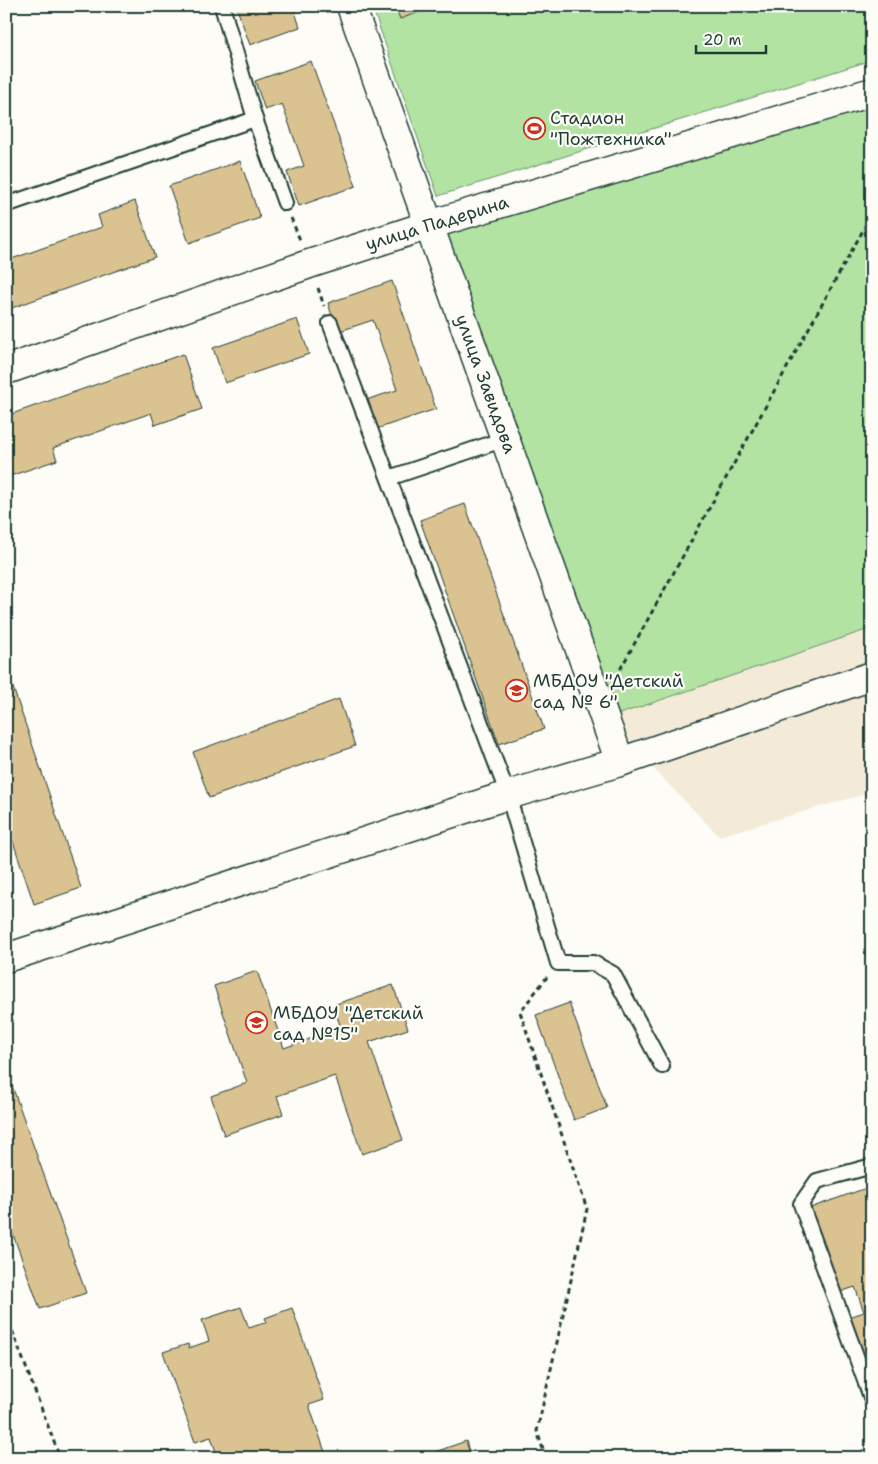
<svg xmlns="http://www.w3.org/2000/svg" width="878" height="1464" font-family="'Shantell Sans',sans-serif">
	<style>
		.built { fill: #f3ebd8 }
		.green { fill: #b2e3a3; stroke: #68906c }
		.building { fill: #dbc291; stroke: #1f3d34 }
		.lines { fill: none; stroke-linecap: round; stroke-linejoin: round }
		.lane-casing { stroke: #1f3d34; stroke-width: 18 }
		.street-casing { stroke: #1f3d34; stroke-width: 31 }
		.path { stroke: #1f3d34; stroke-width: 3; stroke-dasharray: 5 4; stroke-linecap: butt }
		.lane { stroke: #fdfcf7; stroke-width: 14 }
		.street { stroke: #fdfcf7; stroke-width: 28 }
		.labels { text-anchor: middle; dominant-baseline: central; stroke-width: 4.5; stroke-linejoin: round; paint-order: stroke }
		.poi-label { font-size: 18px; fill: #1f3d34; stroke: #fdfcf7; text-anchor: start }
		.street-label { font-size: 18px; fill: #1f3d34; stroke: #fdfcf7 }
	</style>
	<rect width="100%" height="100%" fill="#fdfcf7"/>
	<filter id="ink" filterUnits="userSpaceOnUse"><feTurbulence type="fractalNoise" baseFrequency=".02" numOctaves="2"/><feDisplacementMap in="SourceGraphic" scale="10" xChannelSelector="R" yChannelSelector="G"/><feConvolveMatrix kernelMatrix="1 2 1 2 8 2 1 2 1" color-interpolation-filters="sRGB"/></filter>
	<g filter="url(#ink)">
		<!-- built -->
		<path class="built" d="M872 628V792L719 836 605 719Z"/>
		<!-- green -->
		<g class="green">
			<path d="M372 6H872V60L438 196Z"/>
			<path d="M872 92V628L605 719 429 225Z"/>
		</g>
		<!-- building -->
		<g class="building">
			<path d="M236 6H293L300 27 250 45Z"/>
			<path d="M395 6H436L400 19Z"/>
			<path d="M311 61 356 186 299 206 287 172 304 166 282 104 265 110 255 81Z"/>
			<path d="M240 161 260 218 189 243 169 186Z"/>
			<path d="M135 201 155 257 6 310V261L102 227 98 215Z"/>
			<path d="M392 281 436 409 373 430 363 401 397 390 373 320 337 332 328 303Z"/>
			<path d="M297 319 309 354 225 383 213 348Z"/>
			<path d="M183 354 202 409 155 425 151 413 53 448 57 460 7 477 6 416Z"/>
			<path d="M465 504 544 729 499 744 420 520Z"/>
			<path d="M6 667 81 888 34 904 6 821Z"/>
			<path d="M339 699 355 746 209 798 193 752Z"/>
			<path d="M257 971 284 1048 341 1028 333 1005 393 985 408 1029 369 1042 403 1140 362 1154 335 1076 277 1096 283 1114 224 1135 211 1096 247 1083 214 986Z"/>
			<path d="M569 1003 607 1108 574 1120 536 1015Z"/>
			<path d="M6 1069 86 1293 40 1309 6 1215Z"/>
			<path d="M872 1186V1381L849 1317 864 1312 855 1287 840 1292 810 1208Z"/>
			<path d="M241 1307 249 1328 267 1322 265 1318 292 1308 324 1400 309 1405 327 1458H218L211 1437 195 1442 163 1352 188 1344 189 1348 209 1341 202 1320Z"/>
			<path d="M466 1441 471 1458H418Z"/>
		</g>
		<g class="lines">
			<defs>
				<g id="lane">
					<path d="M222 6 255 119 285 203"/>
					<path d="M6 205 255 119"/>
					<path d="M330 323 508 795 558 963H593L613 974 662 1066"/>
					<path d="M389 478 505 439"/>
					<path d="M872 1166 817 1181 801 1204 872 1400"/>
				</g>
				<g id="street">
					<path d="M351 6 620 762"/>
					<path d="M6 370 309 264 429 225 872 92"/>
					<path d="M6 958 508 795 620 762 872 676"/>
				</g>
			</defs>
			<!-- lane casing -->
			<use href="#lane" class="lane-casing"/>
			<!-- street casing -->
			<use href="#street" class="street-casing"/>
			<!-- path -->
			<g class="path">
				<path d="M291 218 300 240"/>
				<path d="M318 288 324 306"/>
				<path d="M616 677 872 214"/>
				<path d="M6 1314 60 1458"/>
				<path d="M546 1458 537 1431 587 1209 520 1012 547 977"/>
			</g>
			<!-- lane -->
			<use href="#lane" class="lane"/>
			<!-- street -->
			<use href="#street" class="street"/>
		</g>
	</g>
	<!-- icons -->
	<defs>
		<symbol id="stadium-ring" viewBox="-11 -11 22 22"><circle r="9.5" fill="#fdfcf7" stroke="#c8321e" stroke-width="1.5"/><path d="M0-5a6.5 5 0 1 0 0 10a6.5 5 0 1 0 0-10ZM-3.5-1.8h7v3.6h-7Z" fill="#c8321e"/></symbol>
		<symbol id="school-ring" viewBox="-11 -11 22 22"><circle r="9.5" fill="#fdfcf7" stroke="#c8321e" stroke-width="1.5"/><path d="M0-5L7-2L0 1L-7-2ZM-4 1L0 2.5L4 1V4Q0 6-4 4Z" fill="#c8321e"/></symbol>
	</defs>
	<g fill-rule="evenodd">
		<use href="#stadium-ring" x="522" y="116" width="25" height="25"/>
		<use href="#school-ring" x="504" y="678" width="25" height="25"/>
		<use href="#school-ring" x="244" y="1010" width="25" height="25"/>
	</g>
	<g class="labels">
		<!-- poi labels -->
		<g class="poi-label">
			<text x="550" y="118">Стадион<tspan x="550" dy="21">"Пожтехника"</tspan></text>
			<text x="533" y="681">МБДОУ "Детский<tspan x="533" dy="21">сад № 6"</tspan></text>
			<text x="273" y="1013">МБДОУ "Детский<tspan x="273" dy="21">сад №15"</tspan></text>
		</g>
		<!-- street labels -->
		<g class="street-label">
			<text transform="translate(437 223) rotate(-17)">улица Падерина</text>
			<text transform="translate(486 384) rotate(70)">улица Завидова</text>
		</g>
	</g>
	<!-- margin -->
	<rect width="878" height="1464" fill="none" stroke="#fdfcf7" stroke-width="25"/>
	<rect x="12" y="12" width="853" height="1439" fill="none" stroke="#1f3d34" stroke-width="2" filter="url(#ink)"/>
	<!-- scale -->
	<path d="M696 45v8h70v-8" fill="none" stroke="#1f3d34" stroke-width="2.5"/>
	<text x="703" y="45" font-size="15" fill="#1f3d34" stroke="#fdfcf7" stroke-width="4" paint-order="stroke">20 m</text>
</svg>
